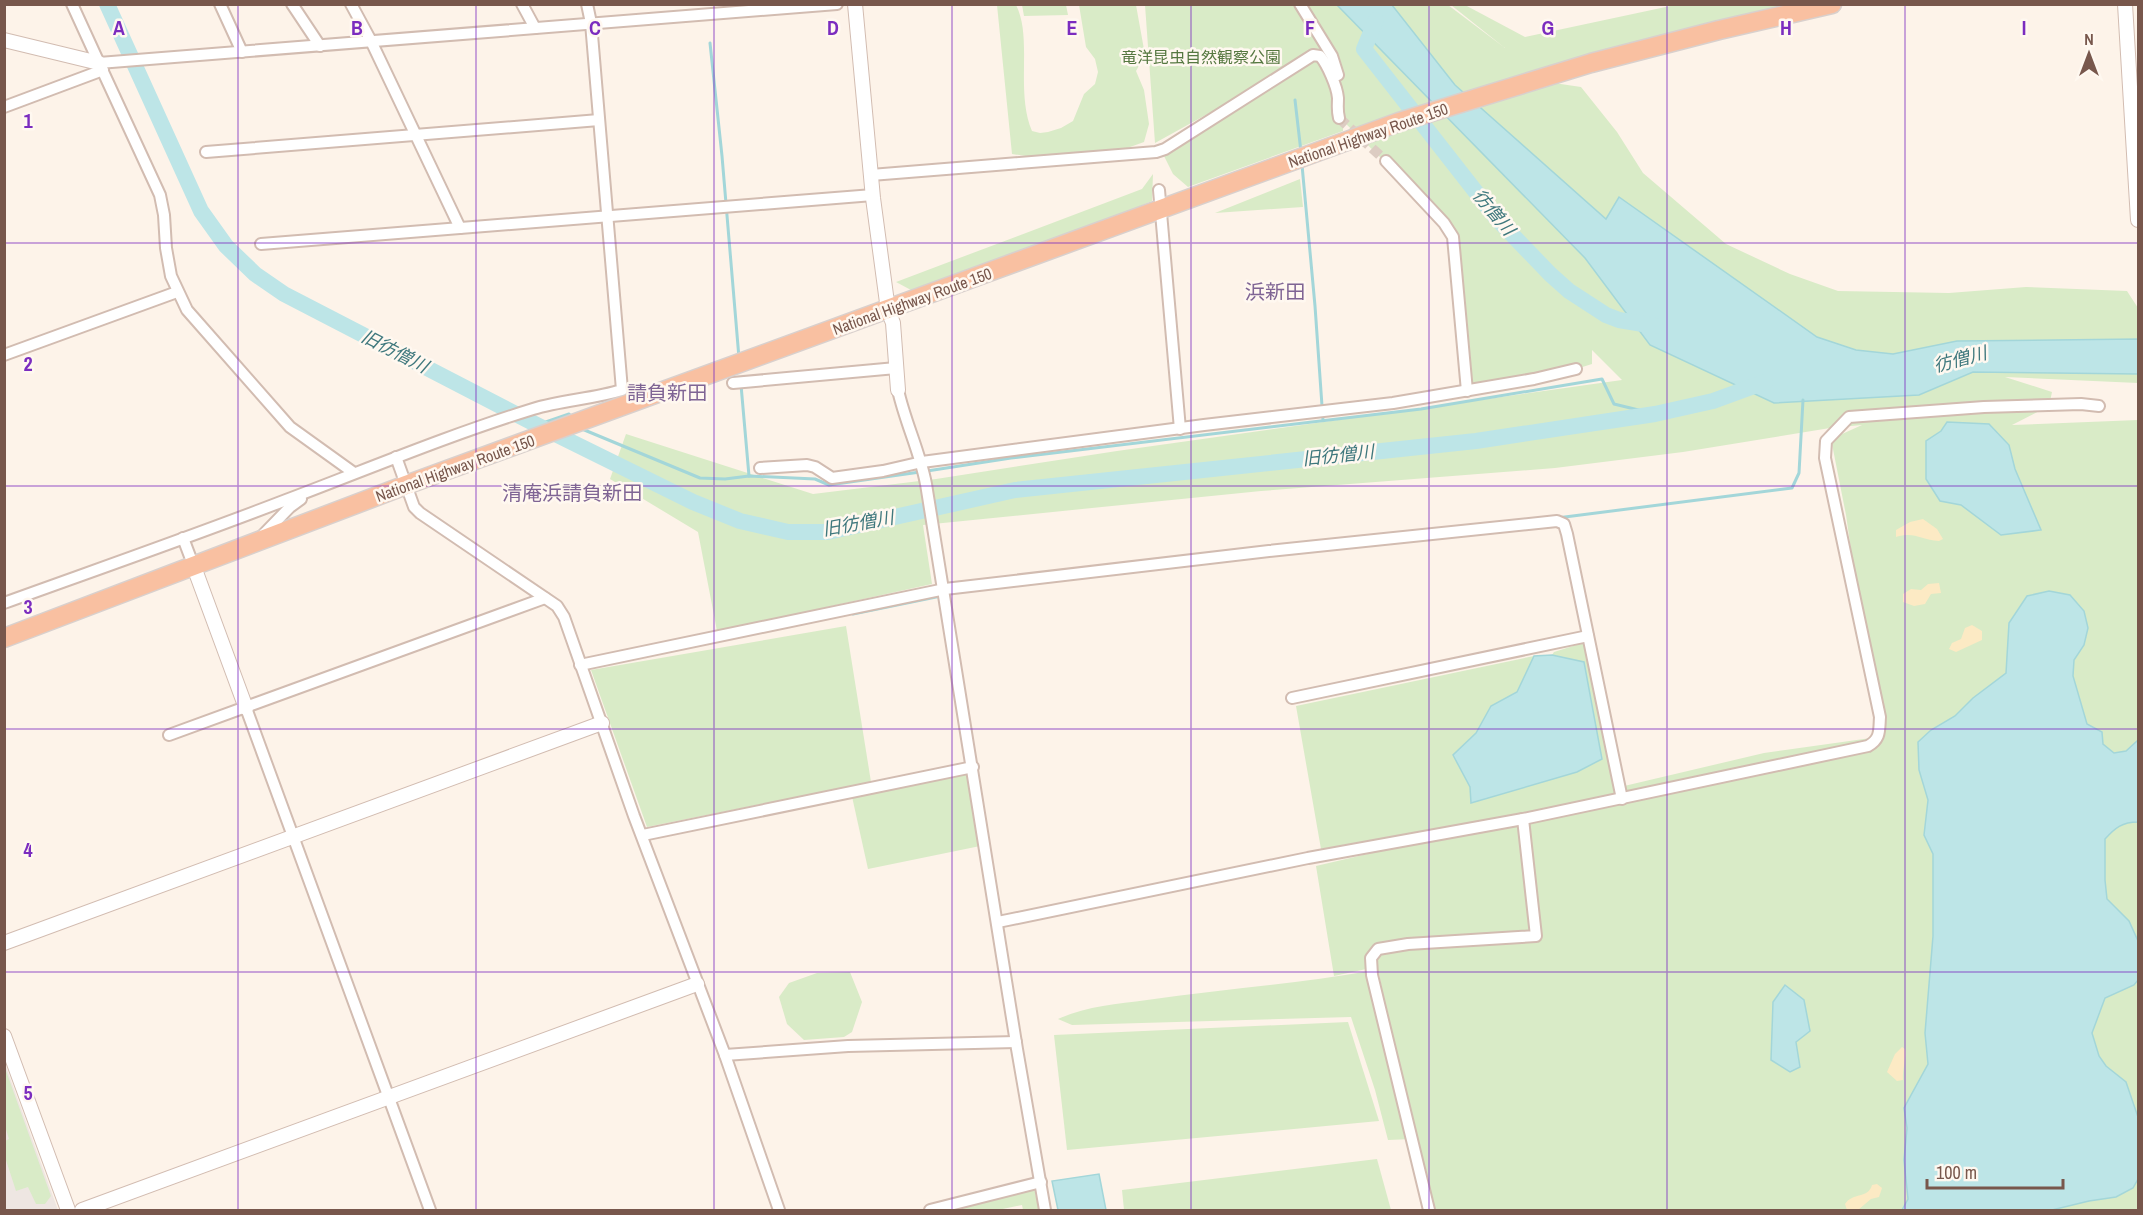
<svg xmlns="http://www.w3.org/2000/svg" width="2143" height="1215" font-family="'Archivo Narrow','Noto Sans JP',sans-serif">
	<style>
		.industrial { fill: #eee6e2 }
		.green { fill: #d9ebc7 }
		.sand { fill: #fceac4 }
		.water { fill: #bde5e7; stroke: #a3d6d9; stroke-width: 1.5 }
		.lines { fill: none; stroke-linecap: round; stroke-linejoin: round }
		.stream { stroke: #a3d6d9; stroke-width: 3 }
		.river { stroke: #bde5e7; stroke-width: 16 }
		.minor-tunnel { stroke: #dcccc2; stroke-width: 10; stroke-dasharray: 10 5; stroke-linecap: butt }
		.minor-casing { stroke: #d2bcb1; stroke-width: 14 }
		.tertiary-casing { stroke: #d2bcb1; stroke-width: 16 }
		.trunk-casing { stroke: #d9d0cd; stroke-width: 21 }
		.minor { stroke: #fff; stroke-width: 10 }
		.tertiary { stroke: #fff; stroke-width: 14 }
		.trunk { stroke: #f9c0a1; stroke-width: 18 }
		.grid { fill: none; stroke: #7b2cbf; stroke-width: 1.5; stroke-opacity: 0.55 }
		.labels { text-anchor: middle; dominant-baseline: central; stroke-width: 5; stroke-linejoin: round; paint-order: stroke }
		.park-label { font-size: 16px; fill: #567841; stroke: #fff8f0 }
		.street-label { font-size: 16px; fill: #78574c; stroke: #fff8f0 }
		.water-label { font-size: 18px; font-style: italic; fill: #3f787d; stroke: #fff8f0 }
		.quarter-label { font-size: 20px; fill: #7f6494; stroke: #fff8f0 }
		.grid-label { font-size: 20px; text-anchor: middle; font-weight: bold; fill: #7b2cbf; stroke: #fff8f0; stroke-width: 5; stroke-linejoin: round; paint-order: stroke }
	</style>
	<rect width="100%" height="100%" fill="#fdf3e9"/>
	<!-- industrial -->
	<path class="industrial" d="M5 1064 58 1210H5Z"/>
	<!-- green -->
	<g class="green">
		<path d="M997 5H1016C1033 38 1015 91 1032 131L1040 133 1048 132 1061 128 1073 121 1084 94 1095 84 1098 72 1095 59 1086 47 1079 5H1136L1145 55 1136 71 1144 90 1149 124 1144 142 1119 151 1052 160 1012 154Z"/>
		<path d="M1022 5H1066L1068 15 1024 16Z"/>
		<path d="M1145 5H1448L1505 48 1451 5H1465L1525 37 1675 5H1808L1554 83 1581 87 1617 132 1643 173 1726 244 1790 274 1838 291 1949 293 2026 287 2127 291 2138 308V383L2005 377 2052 392 2049 406 2012 425 2138 420V1210H1432L1425 1175 1427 1173 1401 1092 1412 1139 1388 1140 1375 1090 1351 1017 1072 1025 1058 1019C1086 1006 1117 1004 1147 1000 1221 989 1296 984 1370 971L1390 1028 1379 974 1371 968 1334 976 1316 866 1547 812 1471 822 1321 849 1296 706 1534 656 1517 692 1491 706 1476 733 1453 755 1470 787 1471 803 1584 662 1552 655 1554 652 1586 642 1620 787 1764 753 1878 737 1846 515 1831 439 1862 425 1830 428 1683 452 1555 468 1261 491 923 525 932 584 717 631 698 532 610 479 626 434 813 494 936 479 1117 451 1622 380 1592 350V364L1576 369 1473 385 1459 234 1343 121V131L1188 187 1173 174 1161 150 1316 54 1155 143Z"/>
		<path d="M1153 174 1152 201 1100 223 911 290 896 282 1142 189Z"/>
		<path d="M1300 179 1303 207 1215 213Z"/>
		<path d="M846 626 871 782 647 827 591 670Z"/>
		<path d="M973 767 985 845 868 869 851 792Z"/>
		<path d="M850 972 862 1002 852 1032 844 1037 804 1040 787 1024 779 997 789 983 817 973Z"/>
		<path d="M1348 1022 1379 1121 1067 1150 1054 1035Z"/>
		<path d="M5 1068 51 1196 45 1204H36L28 1187 16 1191 5 1157V1141L9 1139 5 1126Z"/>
		<path d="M1377 1159 1391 1210H1124L1122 1190Z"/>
		<path d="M1034 1188 1039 1210H1023L1022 1205 998 1210H943Z"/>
	</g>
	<!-- sand -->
	<g class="sand">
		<path d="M1923 519 1937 529 1943 539 1939 541C1921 540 1914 531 1896 537V530L1910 522Z"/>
		<path d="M1939 583 1941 593 1931 594 1925 604 1914 606 1903 602V594L1911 589 1921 590 1928 584Z"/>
		<path d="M1972 625 1982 631V640L1956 652 1949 649 1952 643 1961 639 1965 628Z"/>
		<path d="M1902 1047 1905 1049C1907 1056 1902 1070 1903 1080L1897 1081 1887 1072 1895 1054Z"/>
		<path d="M1877 1184 1882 1188 1879 1197 1871 1199 1858 1210H1847L1845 1204C1853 1192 1868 1199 1872 1185Z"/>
	</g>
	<!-- water -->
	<g class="water">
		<path d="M1337 5H1392L1455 85 1606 219 1619 197 1817 337 1856 350 1893 354 1957 341 2138 339V374L1973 372 1919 395 1774 403 1650 345 1585 258Z"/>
		<path d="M1947 422 1989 424 2009 445 2015 469 2041 530 2001 535 1961 505 1940 501 1926 479V441L1941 431Z"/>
		<path d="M2049 591 2070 595 2084 611 2088 628 2084 645 2074 660 2073 676 2087 724 2102 732 2103 744 2114 753 2126 751 2137 741 2138 743V822C2122 822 2115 828 2105 839V880L2107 899 2129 921 2138 941V980L2134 985 2105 998 2092 1033 2099 1056 2106 1066 2126 1082 2138 1117V1179L2133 1188 2116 1197 2089 1201 2052 1210H1902L1908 1199 1904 1160 1907 1128 1904 1108 1928 1064 1925 1033 1933 936V854L1924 835 1928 800 1919 770 1918 742 1931 730 1955 716 1973 698 2006 673 2009 623 2027 596Z"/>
		<path d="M1552 655 1584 662 1602 759 1577 772 1471 803 1470 787 1453 755 1476 733 1491 706 1517 692 1534 656Z"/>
		<path d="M1785 985 1804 1000 1810 1031 1796 1042 1800 1067 1790 1072 1771 1060 1773 1002Z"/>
		<path d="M1099 1174 1106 1210H1058L1052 1181Z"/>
	</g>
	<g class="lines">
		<!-- stream -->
		<g class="stream">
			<path d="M710 43 722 156 739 358"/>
			<path d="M1295 100 1301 152"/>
			<path d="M1302 165 1315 306 1323 420"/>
			<path d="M741 385 749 476"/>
			<path d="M537 425 569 414 572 418"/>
			<path d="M582 429 700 478 725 479 749 476 815 479 829 485 920 472"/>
			<path d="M927 471 1011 458 1421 409 1602 379 1614 404 1655 414"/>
			<path d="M1557 518 1792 488 1799 473 1803 400"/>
			<path d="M853 614 941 596"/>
		</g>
		<!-- river -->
		<g class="river">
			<path d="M107 4 201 211 226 246 255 274 284 294 537 425 693 502 740 521 788 532H828L1015 490 1476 441 1655 414 1713 401 1765 382"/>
			<path d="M1376 20 1364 49 1497 219 1550 274 1569 291 1606 315 1619 320 1655 326"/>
		</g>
		<!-- minor-tunnel -->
		<path class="minor-tunnel" d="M1339 118 1386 161"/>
		<defs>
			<g id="minor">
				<path d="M72 4 99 63 837 4"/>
				<path d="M220 4 242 52"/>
				<path d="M292 4 320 46"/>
				<path d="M351 4 371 41 460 228"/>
				<path d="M522 4 535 28"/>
				<path d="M1300 4 1332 56 1338 75"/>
				<path d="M99 63 160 195 164 215 166 248 171 276 187 310 290 427 354 473"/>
				<path d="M4 107 103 70"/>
				<path d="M206 152 599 120"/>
				<path d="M1386 161 1444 223 1453 237 1467 391"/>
				<path d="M871 175 1156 152 1165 149 1313 55 1320 56C1327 64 1337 86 1338 98 1338 106 1337 110 1339 118"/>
				<path d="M1159 190 1180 429"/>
				<path d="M261 244 873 195"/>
				<path d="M4 355 177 292"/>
				<path d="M733 383 896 368"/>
				<path d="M898 390C905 422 920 452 926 484L1017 1049 1045 1210"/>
				<path d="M396 457 414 507 420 513 557 606 564 617 634 816 725 1055 779 1210"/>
				<path d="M760 468 807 465 815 467 832 478 883 471 922 462 1204 425 1393 403 1534 379 1576 369"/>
				<path d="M183 538 194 567"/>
				<path d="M260 538 290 507 301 499"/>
				<path d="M4 603C98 569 193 536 286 500 368 469 449 435 533 409 562 400 593 399 622 390L591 23 587 4"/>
				<path d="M580 665 945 589 1269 551 1557 521 1564 524 1567 534 1622 799"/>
				<path d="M1292 698 1588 636"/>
				<path d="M246 708 430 1210"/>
				<path d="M169 735 545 598"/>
				<path d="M643 835 973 767"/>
				<path d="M998 922 1308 858 1523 819 1868 746C1881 739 1879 730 1880 717L1825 458 1826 441 1849 417 1984 407 2081 404 2099 406"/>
				<path d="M725 1055 848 1046 1016 1042"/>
				<path d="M930 1210 1041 1182"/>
				<path d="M1429 1210 1372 975 1371 958 1378 949 1408 944 1536 936 1523 819"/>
			</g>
			<g id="tertiary">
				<path d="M855 4 873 198 888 310 893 323 898 390"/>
				<path d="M2125 4 2138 220"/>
				<path d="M4 40 99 63"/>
				<path d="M194 567 246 708"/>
				<path d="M4 943 602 723"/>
				<path d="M4 1036 68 1210"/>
				<path d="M82 1210 697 984"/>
			</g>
			<path id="trunk" d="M4 638 406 485 1399 122 1591 63 1719 30 1832 4"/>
		</defs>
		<!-- minor casing -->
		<use href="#minor" class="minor-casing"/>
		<!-- tertiary casing -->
		<use href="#tertiary" class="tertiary-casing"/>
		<!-- trunk casing -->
		<use href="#trunk" class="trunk-casing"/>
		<!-- minor -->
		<use href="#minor" class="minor"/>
		<!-- tertiary -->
		<use href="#tertiary" class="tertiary"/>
		<!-- trunk -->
		<use href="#trunk" class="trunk"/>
	</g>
	<!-- grid -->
	<path class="grid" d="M238 4V1210M476 4V1210M714 4V1210M952 4V1210M1191 4V1210M1429 4V1210M1667 4V1210M1905 4V1210M4 243H2138M4 486H2138M4 729H2138M4 972H2138"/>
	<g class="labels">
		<!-- park labels -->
		<g class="park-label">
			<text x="1201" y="57">竜洋昆虫自然観察公園</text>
		</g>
		<!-- street labels -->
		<g class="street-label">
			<text transform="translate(1368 135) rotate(-19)">National Highway Route 150</text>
			<text transform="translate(912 301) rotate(-20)">National Highway Route 150</text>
			<text transform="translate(455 468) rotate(-20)">National Highway Route 150</text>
		</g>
		<!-- water labels -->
		<g class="water-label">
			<text transform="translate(1494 212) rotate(50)">彷僧川</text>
			<text transform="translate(395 351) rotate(27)">旧彷僧川</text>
			<text transform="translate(1960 359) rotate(-15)">彷僧川</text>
			<text transform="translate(1338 455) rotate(-6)">旧彷僧川</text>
			<text transform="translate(858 523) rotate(-10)">旧彷僧川</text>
		</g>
		<!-- quarter labels -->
		<g class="quarter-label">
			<text x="1275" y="291">浜新田</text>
			<text x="667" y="392">請負新田</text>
			<text x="572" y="492">清庵浜請負新田</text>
		</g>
	</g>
	<g class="grid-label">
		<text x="119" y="35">A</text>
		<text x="357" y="35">B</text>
		<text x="595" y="35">C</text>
		<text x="833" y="35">D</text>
		<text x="1072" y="35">E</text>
		<text x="1310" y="35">F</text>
		<text x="1548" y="35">G</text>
		<text x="1786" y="35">H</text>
		<text x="2024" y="35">I</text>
		<text x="28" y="128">1</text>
		<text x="28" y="371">2</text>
		<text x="28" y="614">3</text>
		<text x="28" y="857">4</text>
		<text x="28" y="1100">5</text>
	</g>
	<!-- border -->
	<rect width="2143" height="1215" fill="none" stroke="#78574c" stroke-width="12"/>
	<!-- north arrow -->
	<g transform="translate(2089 54)" stroke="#fff8f0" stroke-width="4.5" paint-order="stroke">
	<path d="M0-4.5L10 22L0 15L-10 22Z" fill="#78574c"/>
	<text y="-9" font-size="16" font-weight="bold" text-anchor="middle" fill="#78574c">N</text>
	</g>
	<!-- scale -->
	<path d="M1927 1179v9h136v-9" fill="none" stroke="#78574c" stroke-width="3"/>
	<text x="1936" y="1179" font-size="18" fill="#78574c" stroke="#fff8f0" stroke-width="4.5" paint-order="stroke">100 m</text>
</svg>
